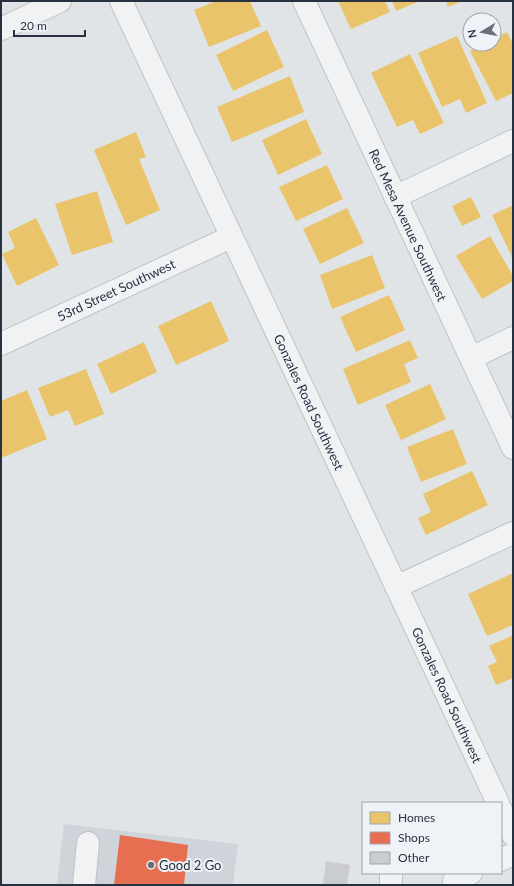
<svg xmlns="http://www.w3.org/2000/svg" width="514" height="886" font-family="Lato,sans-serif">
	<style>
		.built { fill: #cfd3da }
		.homes { fill: #e9c46a }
		.shops { fill: #e76f51 }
		.building { fill: #cacccf }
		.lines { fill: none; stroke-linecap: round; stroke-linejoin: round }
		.minor-casing { stroke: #bfc2c5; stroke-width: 24 }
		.minor { stroke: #f1f2f3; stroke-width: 22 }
		.poi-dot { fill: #69707a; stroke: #eff2f6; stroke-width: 1.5 }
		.labels { text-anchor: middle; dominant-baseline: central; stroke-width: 4; stroke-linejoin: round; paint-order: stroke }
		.street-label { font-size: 13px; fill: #283140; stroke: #eff2f6 }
		.poi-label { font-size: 13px; fill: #283140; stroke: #eff2f6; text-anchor: start }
	</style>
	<rect width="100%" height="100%" fill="#e1e4e7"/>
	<!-- built -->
	<path class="built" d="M64 824 238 844 233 885H57Z"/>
	<!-- homes -->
	<g class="homes">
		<path d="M216 1H250L261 26 209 47 194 10Z"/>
		<path d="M338 1H385L390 12 351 29Z"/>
		<path d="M392 1H420L396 11Z"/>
		<path d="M446 1H462L448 7Z"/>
		<path d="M267 30 284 67 233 91 216 55Z"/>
		<path d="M507 32 513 44V93L496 101 470 51 484 44H494V39Z"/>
		<path d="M457 36 487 103 466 113 460 99 442 107 418 53Z"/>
		<path d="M410 54 444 123 420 134 413 120 397 127 371 73Z"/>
		<path d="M290 76 304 112 232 142 217 107Z"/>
		<path d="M306 119 322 154 278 175 262 140Z"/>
		<path d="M136 132 146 157 139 159 160 210 126 225 94 150Z"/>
		<path d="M327 165 343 199 296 221 279 187Z"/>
		<path d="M97 191 113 242 72 255 55 204Z"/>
		<path d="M471 197 481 217 462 226 452 206Z"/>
		<path d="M513 205V259L492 215Z"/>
		<path d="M347 208 364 243 320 264 303 229Z"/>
		<path d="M36 218 59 265 17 286 2 254 15 248 8 232Z"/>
		<path d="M490 236 513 276V281L482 299 456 256Z"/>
		<path d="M372 255 385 288 332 309 320 275Z"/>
		<path d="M389 295 405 330 356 352 340 317Z"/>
		<path d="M211 301 229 341 176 365 158 326Z"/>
		<path d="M410 340 418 358 404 364 411 382 358 405 343 369Z"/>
		<path d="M144 342 157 372 111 394 97 364Z"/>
		<path d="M86 369 104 414 75 426 68 410 50 417 38 388Z"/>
		<path d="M430 384 446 419 401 440 385 405Z"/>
		<path d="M27 390 47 439 1 458V401Z"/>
		<path d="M453 429 467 464 421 482 407 447Z"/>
		<path d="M472 471 488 505 426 535 418 518 431 512 423 494Z"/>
		<path d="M513 573V625L487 636 468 594Z"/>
		<path d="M513 635V678L496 685 488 666 497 662 489 646Z"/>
	</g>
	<!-- shops -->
	<path class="shops" d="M120 835 188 845 184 885H114Z"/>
	<!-- building -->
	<path class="building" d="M326 861 350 865 347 885H323Z"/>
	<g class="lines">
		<defs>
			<g id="minor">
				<path d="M121 1 498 803"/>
				<path d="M304 1 513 448"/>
				<path d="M1 29 60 1"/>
				<path d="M395 197 513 141"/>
				<path d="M1 344 231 237"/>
				<path d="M471 358 513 338"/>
				<path d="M396 587 513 533"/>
				<path d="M501 810 513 835"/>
				<path d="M501 860 513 854"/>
				<path d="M454 881 471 873"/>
				<path d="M84 885 88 843"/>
				<path d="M391 885V873"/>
			</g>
		</defs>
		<!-- minor casing -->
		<use href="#minor" class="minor-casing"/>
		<!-- minor -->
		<use href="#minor" class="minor"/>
	</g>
	<!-- markers -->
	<circle class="poi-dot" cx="151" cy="865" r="4"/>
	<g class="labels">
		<!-- street labels -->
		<g class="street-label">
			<text transform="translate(408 225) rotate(65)">Red Mesa Avenue Southwest</text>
			<text transform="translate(116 290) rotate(-25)">53rd Street Southwest</text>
			<text transform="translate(309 402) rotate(65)">Gonzales Road Southwest</text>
			<text transform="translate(447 695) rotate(65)">Gonzales Road Southwest</text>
		</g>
		<!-- poi labels -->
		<g class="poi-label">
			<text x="159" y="865">Good 2 Go</text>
		</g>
	</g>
	<!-- border -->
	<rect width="514" height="886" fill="none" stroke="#283140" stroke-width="4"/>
	<!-- legend -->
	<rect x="362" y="802" width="140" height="72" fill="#eff2f6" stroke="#9fa5ad"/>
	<rect x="370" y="812" width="20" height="12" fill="#e9c46a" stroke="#9fa5ad"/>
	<text x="398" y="822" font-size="12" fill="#283140">Homes</text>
	<rect x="370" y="832" width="20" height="12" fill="#e76f51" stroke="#9fa5ad"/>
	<text x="398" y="842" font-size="12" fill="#283140">Shops</text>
	<rect x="370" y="852" width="20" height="12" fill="#cacccf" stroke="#9fa5ad"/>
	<text x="398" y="862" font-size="12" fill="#283140">Other</text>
	<!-- north arrow -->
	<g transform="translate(482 32) rotate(260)"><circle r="19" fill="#eff2f6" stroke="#9fa5ad"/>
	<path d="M0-3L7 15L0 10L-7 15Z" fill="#69707a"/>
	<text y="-6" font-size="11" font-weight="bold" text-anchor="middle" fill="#283140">N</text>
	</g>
	<!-- scale -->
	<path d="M14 30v6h71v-6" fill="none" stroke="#283140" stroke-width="2"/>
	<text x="20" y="30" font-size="12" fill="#283140" stroke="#eff2f6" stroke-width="3" paint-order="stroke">20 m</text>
</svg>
